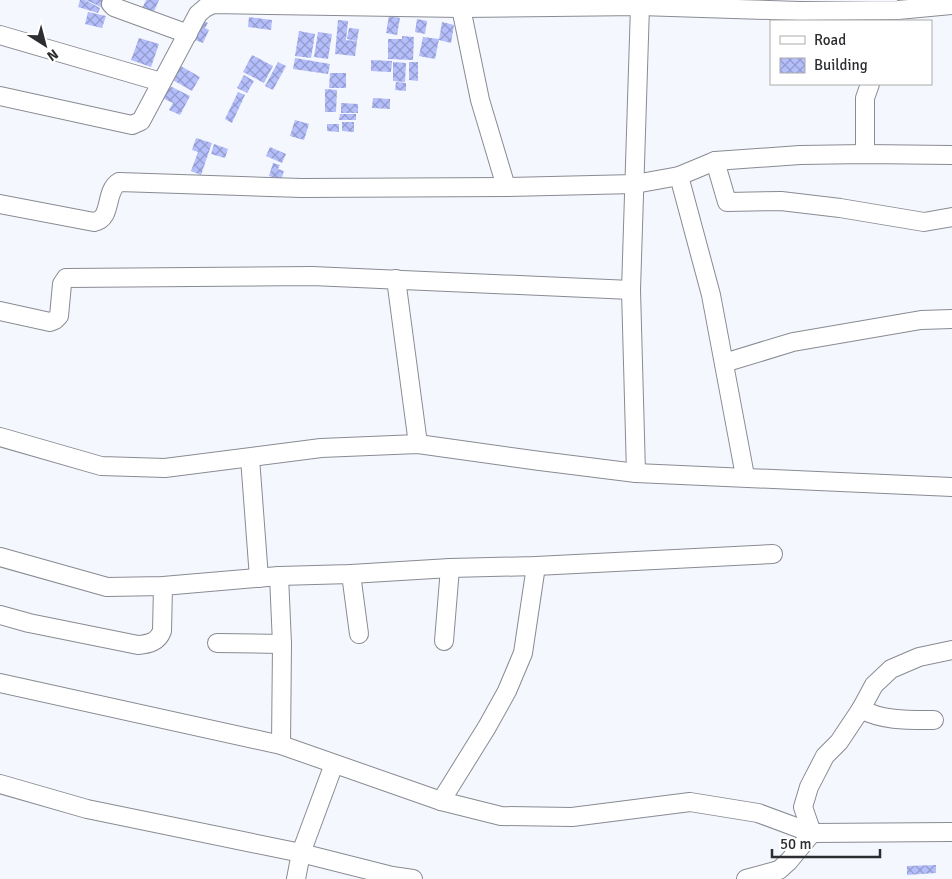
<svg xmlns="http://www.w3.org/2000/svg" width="952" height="879" font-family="Signika,sans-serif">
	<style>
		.building { fill: url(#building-cross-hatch) }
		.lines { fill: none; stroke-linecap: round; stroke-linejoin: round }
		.minor-casing { stroke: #898b92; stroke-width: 20 }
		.minor { stroke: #fff; stroke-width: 18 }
	</style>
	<defs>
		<pattern id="building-cross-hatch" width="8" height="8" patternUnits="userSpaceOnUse" patternTransform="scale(1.25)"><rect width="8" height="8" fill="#b4befb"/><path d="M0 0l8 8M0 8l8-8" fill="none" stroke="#939bcc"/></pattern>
	</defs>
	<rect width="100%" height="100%" fill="#f5f7fe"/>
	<!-- building -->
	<g class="building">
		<path d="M80 0H85L100 8 98 13 78 7Z"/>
		<path d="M86 0H105L107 1 103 8Z"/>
		<path d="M146 0H159L152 16 141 11Z"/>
		<path d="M88 12 106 16 102 28 85 24Z"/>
		<path d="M389 16 400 18 397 35 386 33Z"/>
		<path d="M249 17 272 20 271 30 248 27Z"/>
		<path d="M417 19 427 21 425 34 415 32Z"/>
		<path d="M202 20 208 23 205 28 209 30 203 43 193 39Z"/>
		<path d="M338 20 348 21 346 40 357 41 355 56 335 54Z"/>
		<path d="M442 22 454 25 451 43 439 40Z"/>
		<path d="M349 28 359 29 357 41 347 39Z"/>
		<path d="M299 31 315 34 311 58 295 56Z"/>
		<path d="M318 32 332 34 328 59 314 57Z"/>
		<path d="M402 36 414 37 413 60 388 59V39H402Z"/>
		<path d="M423 37 439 39 435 59 419 56Z"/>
		<path d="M139 38 159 44 151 67 131 60Z"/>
		<path d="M252 55 273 66 264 83 243 72Z"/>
		<path d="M295 58 330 64 328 74 293 69Z"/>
		<path d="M371 60 392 61 391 72 371 71Z"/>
		<path d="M278 62 286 66 273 90 265 86Z"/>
		<path d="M393 62 406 63 405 82 393 81Z"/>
		<path d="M409 62H418V81L409 80Z"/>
		<path d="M179 65 200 77 192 91 171 79Z"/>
		<path d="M330 73H346V88H329Z"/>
		<path d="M244 75 254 81 247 93 237 88Z"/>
		<path d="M396 82 406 83V91L395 90Z"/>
		<path d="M166 84 190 96 180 115 169 110 173 103 160 97Z"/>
		<path d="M325 89 337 90 336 112H325Z"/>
		<path d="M238 92 245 95 232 123 225 119Z"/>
		<path d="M373 98 390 99V109L372 108Z"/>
		<path d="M341 103 358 104V113H341Z"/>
		<path d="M340 114H356V120H339Z"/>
		<path d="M295 120 309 124 304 140 290 136Z"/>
		<path d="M342 122H354V132L342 131Z"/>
		<path d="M327 124H339V132L327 131Z"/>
		<path d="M196 138 212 143 201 175 191 171 198 152 192 150Z"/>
		<path d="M214 144 228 149 225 158 211 154Z"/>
		<path d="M270 147 286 154 282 163 266 156Z"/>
		<path d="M273 163 280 165 278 169 284 171 281 180 269 176Z"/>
		<path d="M936 865V873L907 875V866Z"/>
	</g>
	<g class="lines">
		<defs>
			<g id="minor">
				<path d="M113 0 111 4 114 7 188 34"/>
				<path d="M461 8 480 100 506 187"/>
				<path d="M0 35 161 82"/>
				<path d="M0 96 132 125 141 121 198 14 205 8 213 4 461 8 640 6 800 11 898 10 952 5"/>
				<path d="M865 154V98L870 84"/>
				<path d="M715 161 727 202 781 201 840 208 924 222 952 217"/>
				<path d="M679 176 711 295 745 476"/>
				<path d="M0 204 94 222C113 219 104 191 119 182L302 188 506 187 635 184 679 176 715 161 800 155 865 154 952 155"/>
				<path d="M396 279 418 444"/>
				<path d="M0 311 50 322 55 320 59 316 62 284 66 278 312 276 631 290"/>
				<path d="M724 363 793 342 921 320 952 319"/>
				<path d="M0 437 101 466 165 468 321 448 418 444 540 461 636 473 952 487"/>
				<path d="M250 458 259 578"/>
				<path d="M636 473 631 290 640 6"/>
				<path d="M0 557 107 587 163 586 279 576 351 574 450 568 536 566 773 554"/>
				<path d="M351 574 359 634"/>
				<path d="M279 576 282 644 281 745"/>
				<path d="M0 615 29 623 138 645C149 644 158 642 162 631L163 586"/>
				<path d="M444 641 450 568"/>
				<path d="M217 643 282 644"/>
				<path d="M952 650 919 657 891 669 874 685 861 709 839 742 825 756 809 787 803 807 812 833 952 832"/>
				<path d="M0 683 281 745 441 801 501 816 572 817 690 802 758 813 812 833 789 861 779 870 746 879"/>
				<path d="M861 709C882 721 910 720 934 720"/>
				<path d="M0 784 87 809 301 853 392 876 413 879"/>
				<path d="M441 801 487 727 507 691 523 653 536 566"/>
				<path d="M296 879 301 853 334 764"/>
			</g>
		</defs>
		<!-- minor casing -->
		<use href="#minor" class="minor-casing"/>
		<!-- minor -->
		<use href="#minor" class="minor"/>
	</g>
	<!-- legend -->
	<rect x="770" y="20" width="162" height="65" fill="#ffffff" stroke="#ababac"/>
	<rect x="780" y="36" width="25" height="8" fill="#ffffff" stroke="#ababac"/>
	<text x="814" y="45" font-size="15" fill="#2c2d30">Road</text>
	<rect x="780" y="58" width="25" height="15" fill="url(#building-cross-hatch)" stroke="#ababac"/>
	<text x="814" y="70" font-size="15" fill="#2c2d30">Building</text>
	<!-- north arrow -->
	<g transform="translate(45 45) rotate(144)" stroke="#ffffff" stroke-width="4" paint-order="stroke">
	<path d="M0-4L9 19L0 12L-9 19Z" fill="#2c2d30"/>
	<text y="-8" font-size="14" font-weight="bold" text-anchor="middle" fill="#2c2d30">N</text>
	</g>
	<!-- scale -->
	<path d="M772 849v8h108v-8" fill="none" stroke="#2c2d30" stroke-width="2.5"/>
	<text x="780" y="849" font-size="15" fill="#2c2d30" stroke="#ffffff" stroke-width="4" paint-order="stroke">50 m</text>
</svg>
